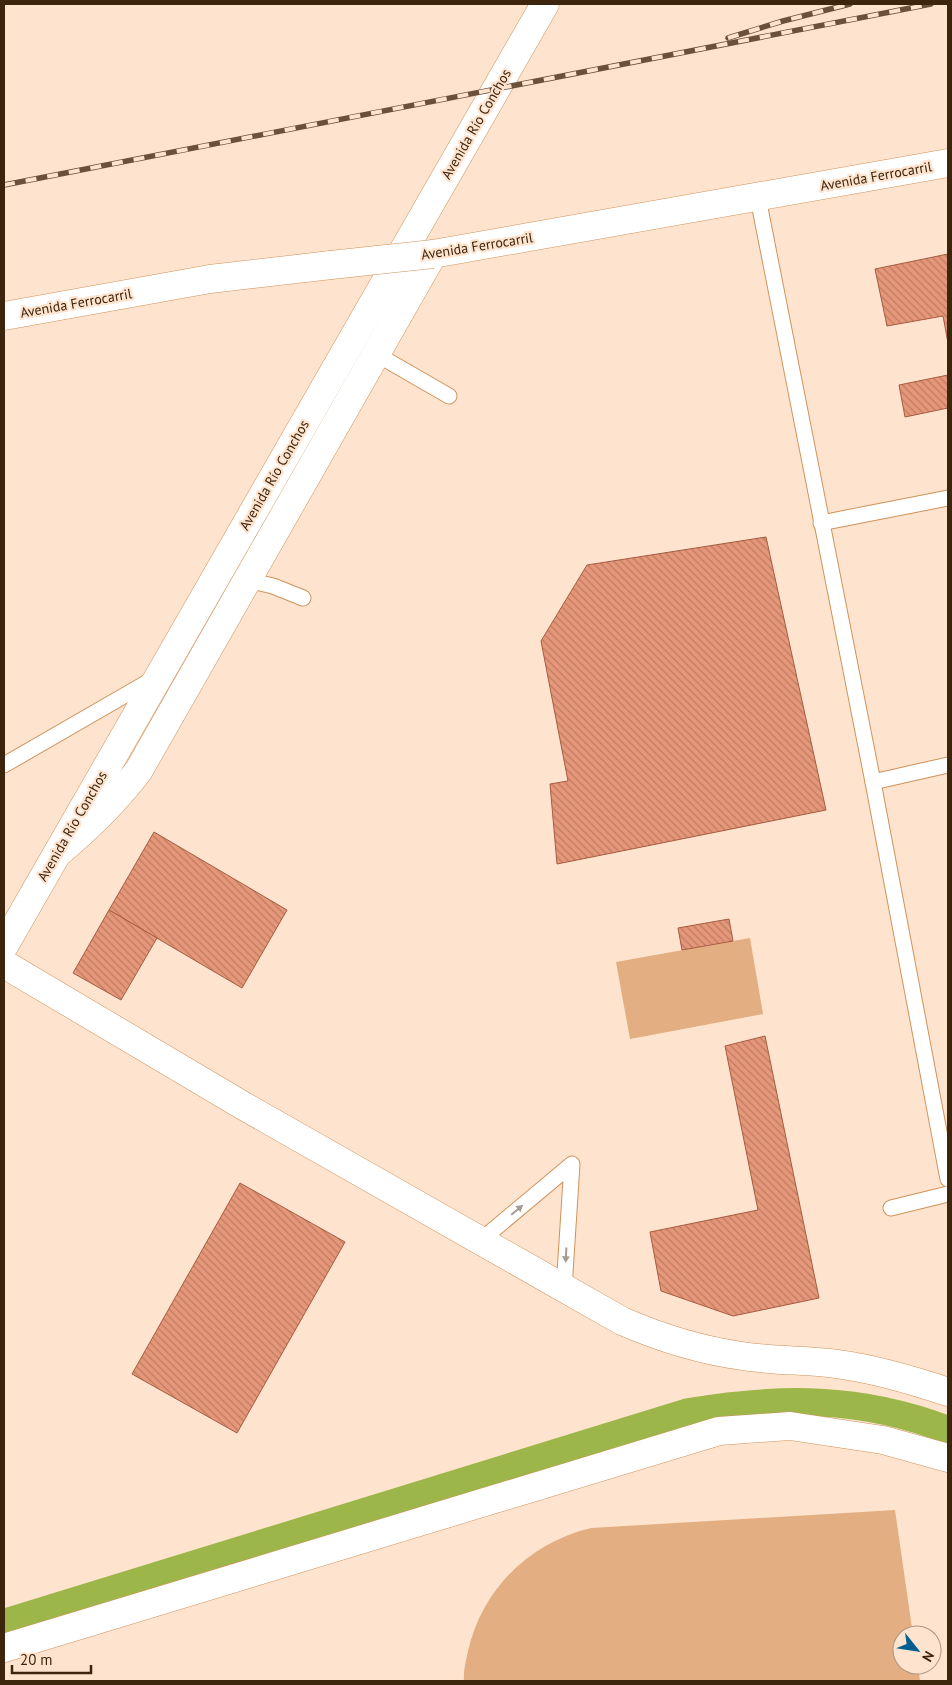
<svg xmlns="http://www.w3.org/2000/svg" width="952" height="1685" font-family="'PT Sans',sans-serif">
	<style>
		.green { fill: #e2ae82 }
		.lines { fill: none; stroke-linecap: round; stroke-linejoin: round }
		.canal { stroke: #9cb64a; stroke-width: 28 }
		.building { fill: url(#building-back-hatch); stroke: #a55c40 }
		.lane-casing { stroke: #d0925b; stroke-width: 17 }
		.street-casing { stroke: #d0925b; stroke-width: 29 }
		.secondary-casing { stroke: #d0925b; stroke-width: 29 }
		.lane { stroke: #fff; stroke-width: 15 }
		.street { stroke: #fff; stroke-width: 28 }
		.secondary { stroke: #fff; stroke-width: 28 }
		.rail-casing { stroke: #6b513b; stroke-width: 5.5 }
		.rail { stroke: #fee4ce; stroke-width: 4; stroke-dasharray: 11; stroke-linecap: butt }
		.street-bridge-casing { stroke: #d0925b; stroke-width: 29; stroke-linecap: butt }
		.street-bridge { stroke: #fff; stroke-width: 28 }
		.oneway { fill: #a89c92 }
		.labels { text-anchor: middle; dominant-baseline: central; stroke-width: 4.5; stroke-linejoin: round; paint-order: stroke }
		.street-label { font-size: 14px; fill: #3d240d; stroke: #fee4ce }
	</style>
	<defs>
		<pattern id="building-back-hatch" width="6" height="6" patternUnits="userSpaceOnUse" patternTransform="scale(1.25)"><rect width="6" height="6" fill="#e6977a"/><path d="M-1 5l2 2M0 0l6 6M5-1l2 2" fill="none" stroke="#bc7b62"/></pattern>
	</defs>
	<rect width="100%" height="100%" fill="#fee4ce"/>
	<!-- green -->
	<g class="green">
		<path d="M750 938 763 1014 630 1039 616 962Z"/>
		<path d="M895 1510 913 1635H902V1665H918L920 1681H464C463 1671 466 1661 468 1651 482 1589 529 1543 591 1528Z"/>
	</g>
	<g class="lines">
		<!-- canal -->
		<path class="canal" d="M4 1623 689 1412C780 1397 861 1396 948 1430"/>
	</g>
	<!-- building -->
	<g class="building">
		<path d="M948 254V343L943 316 887 326 875 269Z"/>
		<path d="M948 375V408L905 417 899 385Z"/>
		<path d="M766 537 826 810 557 864 550 784 568 781 541 641 587 565Z"/>
		<path d="M154 832 287 910 242 988 109 910Z"/>
		<path d="M109 910 157 938 121 1000 73 973Z"/>
		<path d="M729 919 733 941 682 950 678 928Z"/>
		<path d="M765 1036 819 1298 733 1316 661 1291 650 1232 758 1210 725 1046Z"/>
		<path d="M240 1183 345 1242 237 1433 132 1374Z"/>
	</g>
	<g class="lines">
		<defs>
			<g id="lane">
				<path d="M758 198 873 782 948 1179"/>
				<path d="M376 354 449 396"/>
				<path d="M821 523 948 498"/>
				<path d="M247 580 273 586 303 598"/>
				<path d="M4 765 153 679"/>
				<path d="M873 782 948 765"/>
				<path d="M891 1208 948 1194"/>
				<path d="M480 1241 572 1164 564 1289"/>
			</g>
			<g id="street">
				<path d="M4 316 210 279 331 265"/>
				<path d="M58 853C89 827 115 802 139 770L433 254 948 163"/>
				<path d="M4 964 242 1105 622 1321C661 1338 700 1350 742 1356 774 1361 806 1360 837 1364 875 1369 912 1380 948 1392"/>
				<path d="M4 1648 719 1431 790 1426 883 1440 948 1458"/>
			</g>
			<path id="secondary" d="M4 946 545 4"/>
		</defs>
		<!-- lane casing -->
		<use href="#lane" class="lane-casing"/>
		<!-- street casing -->
		<use href="#street" class="street-casing"/>
		<!-- secondary casing -->
		<use href="#secondary" class="secondary-casing"/>
		<!-- lane -->
		<use href="#lane" class="lane"/>
		<!-- street -->
		<use href="#street" class="street"/>
		<!-- secondary -->
		<use href="#secondary" class="secondary"/>
		<defs>
			<g id="rail">
				<path d="M728 38 783 21 850 4"/>
				<path d="M4 185 931 4"/>
			</g>
		</defs>
		<!-- rail casing -->
		<use href="#rail" class="rail-casing"/>
		<!-- rail -->
		<use href="#rail" class="rail"/>
		<defs>
			<path id="street-bridge" d="M331 265 433 254"/>
		</defs>
		<!-- street-bridge casing -->
		<use href="#street-bridge" class="street-bridge-casing"/>
		<!-- street-bridge -->
		<use href="#street-bridge" class="street-bridge"/>
	</g>
	<!-- one-way arrows -->
	<defs><path id="oneway-solid" d="M-6-.8H1V-3.2L6.5 0L1 3.2V.8H-6Z" transform="scale(1.25)"/></defs>
	<g class="oneway">
		<use href="#oneway-solid" transform="translate(517 1210) rotate(-40)"/>
		<use href="#oneway-solid" transform="translate(566 1255) rotate(93)"/>
	</g>
	<g class="labels">
		<!-- street labels -->
		<g class="street-label">
			<text transform="translate(476 124) rotate(-60)">Avenida Río Conchos</text>
			<text transform="translate(876 176) rotate(-10)">Avenida Ferrocarril</text>
			<text transform="translate(477 246) rotate(-9)">Avenida Ferrocarril</text>
			<text transform="translate(76 303) rotate(-10)">Avenida Ferrocarril</text>
			<text transform="translate(274 475) rotate(-60)">Avenida Río Conchos</text>
			<text transform="translate(72 826) rotate(-60)">Avenida Río Conchos</text>
		</g>
	</g>
	<!-- border -->
	<rect width="952" height="1685" fill="none" stroke="#3d240d" stroke-width="10"/>
	<!-- north arrow -->
	<g transform="translate(917 1650) rotate(120)"><circle r="24" fill="#fee4ce" stroke="#b19781"/>
	<path d="M0-4L9 19L0 12L-9 19Z" fill="#035f90"/>
	<text y="-8" font-size="14" font-weight="bold" text-anchor="middle" fill="#3d240d">N</text>
	</g>
	<!-- scale -->
	<path d="M12 1665v8h79v-8" fill="none" stroke="#3d240d" stroke-width="2.5"/>
	<text x="20" y="1665" font-size="15" fill="#3d240d" stroke="#fee4ce" stroke-width="4" paint-order="stroke">20 m</text>
</svg>
